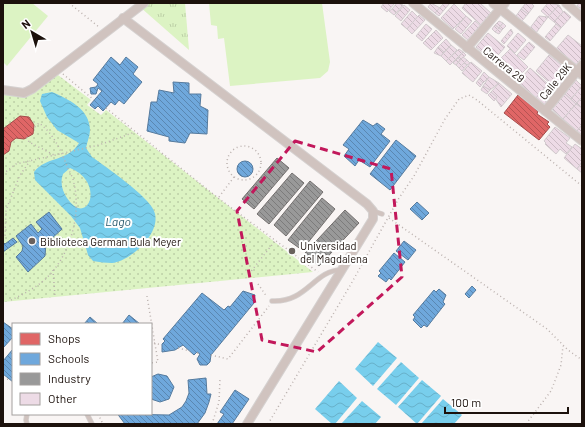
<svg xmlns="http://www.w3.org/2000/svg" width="585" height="427" font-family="Barlow,sans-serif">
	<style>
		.grass { fill: url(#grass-dots) }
		.park { fill: url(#park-tufts) }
		.garden { fill: #dcf3c3 }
		.water { fill: url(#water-waves); fill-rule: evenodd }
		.shops { fill: url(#shops-back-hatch); stroke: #a54c4b }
		.schools { fill: url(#schools-back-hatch); stroke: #567b9e }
		.industry { fill: url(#industry-back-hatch); stroke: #74706f }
		.building { fill: url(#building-back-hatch); stroke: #d2cbce }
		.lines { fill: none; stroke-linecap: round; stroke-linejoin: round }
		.lane-casing { stroke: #d5d1d0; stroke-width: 5.5 }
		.street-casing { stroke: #d5d1d0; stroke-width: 10 }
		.path { stroke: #bbb1ae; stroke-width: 1.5; stroke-dasharray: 1 3; stroke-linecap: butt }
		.lane { stroke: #d0c3bf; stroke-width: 4 }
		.street { stroke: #d0c3bf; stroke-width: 8 }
		.marked { fill: none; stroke: #c2185b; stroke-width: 3; stroke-dasharray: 8 5; stroke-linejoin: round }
		.poi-dot { fill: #69615d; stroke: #fff; stroke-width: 1.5 }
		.labels { text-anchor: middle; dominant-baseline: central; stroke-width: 4; stroke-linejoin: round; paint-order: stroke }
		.street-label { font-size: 11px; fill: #1c110c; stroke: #fff }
		.poi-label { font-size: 11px; fill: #1c110c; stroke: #fff; text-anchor: start }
		.water-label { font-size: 12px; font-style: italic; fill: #2a5b6e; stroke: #fff }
	</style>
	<defs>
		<pattern id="grass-dots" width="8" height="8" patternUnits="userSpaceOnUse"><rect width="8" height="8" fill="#dcf3c3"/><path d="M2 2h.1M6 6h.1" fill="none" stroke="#bccfa6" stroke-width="1.8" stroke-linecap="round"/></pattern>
		<pattern id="park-tufts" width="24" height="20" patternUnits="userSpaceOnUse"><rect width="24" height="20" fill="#dcf3c3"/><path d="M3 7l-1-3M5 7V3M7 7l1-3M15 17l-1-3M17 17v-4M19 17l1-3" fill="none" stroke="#bccfa6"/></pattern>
		<pattern id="water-waves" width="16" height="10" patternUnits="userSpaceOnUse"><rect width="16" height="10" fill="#78ceec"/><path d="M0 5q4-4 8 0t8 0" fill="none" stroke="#67b0c9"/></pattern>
		<pattern id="shops-back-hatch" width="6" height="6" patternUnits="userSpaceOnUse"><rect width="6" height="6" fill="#e06666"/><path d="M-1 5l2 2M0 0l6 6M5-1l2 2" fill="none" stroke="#b55352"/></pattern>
		<pattern id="schools-back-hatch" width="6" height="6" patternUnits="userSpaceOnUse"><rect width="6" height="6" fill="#6fa8dc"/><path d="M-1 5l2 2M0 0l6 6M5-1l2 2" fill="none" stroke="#5a87b1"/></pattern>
		<pattern id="industry-back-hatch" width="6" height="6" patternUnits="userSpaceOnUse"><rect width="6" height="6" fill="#999"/><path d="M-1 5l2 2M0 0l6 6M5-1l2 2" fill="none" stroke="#7c7b7b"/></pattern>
		<pattern id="building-back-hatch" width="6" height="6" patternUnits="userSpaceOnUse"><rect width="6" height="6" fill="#eddbe6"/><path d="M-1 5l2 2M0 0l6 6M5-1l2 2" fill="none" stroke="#cbbbc4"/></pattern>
	</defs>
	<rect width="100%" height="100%" fill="#f9f5f4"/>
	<!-- grass -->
	<path class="grass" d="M58 75 91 100 87 105 101 115 106 110 313 272 3 302V93L22 96Z"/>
	<!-- park -->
	<path class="park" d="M145 3H185L189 50 140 7Z"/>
	<!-- garden -->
	<g class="garden">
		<path d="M3 3H32L48 16 7 66 3 62Z"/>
		<path d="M209 3H322L330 62 328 71 320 78 230 86 224 38 218 39 217 26 211 25Z"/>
	</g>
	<!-- water -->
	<g class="water">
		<path d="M52 92C68 99 90 109 90 130 90 136 87 142 86 148L92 157C106 167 148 196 154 211 163 232 131 261 112 263 106 263 99 262 93 261L88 255 80 228 71 216 35 180 34 172C46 156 68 162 79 143L57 130 47 117 40 101 42 94ZM70 168C106 182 88 229 67 198 62 190 60 183 63 174Z"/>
		<path d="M378 342 397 358 373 386 355 369Z"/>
		<path d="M401 362 419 378 396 405 377 389Z"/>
		<path d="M422 380 441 396 417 424 398 407Z"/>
		<path d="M339 381 357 398 335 424H332L315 409Z"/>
		<path d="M443 399 462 415 454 424H421Z"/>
		<path d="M362 401 381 417 375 424H341Z"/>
	</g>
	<!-- shops -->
	<g class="shops">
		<path d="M518 95 538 111 537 114 549 122 547 124 550 127 539 140 504 113Z"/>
		<path d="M20 116 29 117 34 125 33 134 24 139 16 138 11 142 9 151 3 155V129Z"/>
	</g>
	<!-- schools -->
	<g class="schools">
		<path d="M111 57 120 65 126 57 138 67 133 74 142 82 124 104 119 100 115 105 111 102 103 111 98 106 95 109 90 105 102 91 98 88 96 94H91L90 88 96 87 98 84 93 80Z"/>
		<path d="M173 82 189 83V94H201L200 106 208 110 207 134 190 133 185 143 169 141V137L147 131 151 102H157L159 90 174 93Z"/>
		<path d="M363 120 373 126 377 123 385 129 381 134 390 141 370 167 359 160 355 166 344 156 349 149 343 145Z"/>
		<path d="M396 140 416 156 390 190 370 174Z"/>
		<circle cx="245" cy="169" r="8"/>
		<path d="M417 202 429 213 422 220 410 209Z"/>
		<path d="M49 212 62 229 50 240 48 237 44 240 46 243 45 256 28 272 16 257 22 251 23 246 16 236 31 224 38 233 42 229 36 222Z"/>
		<path d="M13 238 17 242 3 252V242L5 244Z"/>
		<path d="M404 241 416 250 408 260 396 251Z"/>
		<path d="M394 253 405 262 391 280 389 278 386 282 378 276 381 273 379 271Z"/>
		<path d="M472 286 476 290 469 298 465 294Z"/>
		<path d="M439 289 446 295 443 302 445 304 427 327 424 325 421 328 413 320 415 317 413 315 434 290 436 292Z"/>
		<path d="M243 291 255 295 254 303 211 355 210 362 207 365H200L197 359 200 354 197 352 194 355 183 345 175 350 162 352V344L165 341 163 339 202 293 224 310 228 306 230 307Z"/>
		<path d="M129 315 140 324H122Z"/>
		<path d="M90 317 98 324H84Z"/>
		<path d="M3 322 13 329V337L3 348Z"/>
		<path d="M13 349V382L3 374V361Z"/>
		<path d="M158 374 167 376 174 387 169 399 160 402 151 399V377Z"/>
		<path d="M206 378 207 394H211L209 402 205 413 197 424H125L119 416 118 414 169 415 182 407 186 401 189 393 188 380Z"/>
		<path d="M235 390 249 399 232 424H217L224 414 220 412Z"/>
	</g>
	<!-- industry -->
	<g class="industry">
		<path d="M277 158 289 168 254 209 242 199Z"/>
		<path d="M292 173 304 183 269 224 257 214Z"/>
		<path d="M310 181 323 192 286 236 274 225Z"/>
		<path d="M322 198 335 209 302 250 288 240Z"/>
		<path d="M345 210 359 223 319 266 305 253Z"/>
	</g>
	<!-- building -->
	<g class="building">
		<path d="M384 3H395L387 12 381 7Z"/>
		<path d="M397 3 403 5 396 13 392 9Z"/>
		<path d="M431 3 440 8 435 13 428 7Z"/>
		<path d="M444 3H450L439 16 435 13Z"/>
		<path d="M466 3H480L492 14 481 25 462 8Z"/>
		<path d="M526 3H531L534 6 528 14 521 9Z"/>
		<path d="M548 3 559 5 548 17 541 11Z"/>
		<path d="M579 3H582V9L577 6Z"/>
		<path d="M454 4 466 16 453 29 441 18Z"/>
		<path d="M404 5 410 10 401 21 395 16Z"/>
		<path d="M559 5 563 12 554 22 548 17Z"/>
		<path d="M392 9 396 13 394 15 389 11Z"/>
		<path d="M521 9 528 14 522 21 516 16Z"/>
		<path d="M412 11 418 17 407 29 401 24Z"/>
		<path d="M564 11 571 17 561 28 554 22Z"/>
		<path d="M419 15 425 20 412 34 407 29Z"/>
		<path d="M466 16 472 21 461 34 455 29Z"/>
		<path d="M539 16 548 17 536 33 530 28Z"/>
		<path d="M475 21 482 27 469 41 462 35Z"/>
		<path d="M499 21 503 23 499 28 495 25Z"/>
		<path d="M503 23 506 26 502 30 499 28Z"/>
		<path d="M426 24 432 29 422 41 416 36Z"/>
		<path d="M556 24 561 28 550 41 545 37Z"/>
		<path d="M495 25 499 28 495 32 492 29Z"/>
		<path d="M499 28 502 30 499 34 495 32Z"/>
		<path d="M511 29 513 33 504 44 501 41Z"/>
		<path d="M436 30 443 38 431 50 423 43Z"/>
		<path d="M488 33 505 47 493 61 476 47Z"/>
		<path d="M518 33 526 40 515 53 507 46Z"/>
		<path d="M568 35 582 46V58L576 65 556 49Z"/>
		<path d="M446 39 451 45 444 52 438 47Z"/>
		<path d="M529 42 535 47 524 60 517 55Z"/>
		<path d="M451 45 457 50 446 61 441 56Z"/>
		<path d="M438 47 444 52 441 56 434 53Z"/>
		<path d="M459 49 463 52 450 65 446 61Z"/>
		<path d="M510 49 528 67 516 79 498 61Z"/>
		<path d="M463 52 466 55 460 60 458 58Z"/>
		<path d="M549 55 572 74 558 90 536 71Z"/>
		<path d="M463 57 467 60 459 68 456 65Z"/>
		<path d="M458 58 460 60 456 65 453 63Z"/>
		<path d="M467 60 470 63 467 65 464 63Z"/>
		<path d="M471 62 482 71 473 82 462 73Z"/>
		<path d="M464 63 467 65 462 71 459 68Z"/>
		<path d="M530 68 548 84 536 98 518 82Z"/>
		<path d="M484 72 489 77 483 83 479 79Z"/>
		<path d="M489 77 499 83 490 90 483 86Z"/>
		<path d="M479 79 483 83 480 87 476 83Z"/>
		<path d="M576 80 582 86 571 99 565 94Z"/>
		<path d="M499 83 512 94 501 107 491 92Z"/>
		<path d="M548 84 557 91 545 105 536 98Z"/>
		<path d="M483 86 490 90 487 94 481 90Z"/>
		<path d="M582 86V97L576 104 571 99Z"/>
		<path d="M491 92 497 97 494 101 488 95Z"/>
		<path d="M565 94 576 104 563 119 552 109Z"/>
		<path d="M582 97V108L576 104Z"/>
		<path d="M576 104 582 108V125L577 131 563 119Z"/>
		<path d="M582 125V135L577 131Z"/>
		<path d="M555 127 570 138 566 143 572 147 566 154 560 149 556 154 545 144 546 143 544 141Z"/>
		<path d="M575 144 582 149V162L577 169 564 158Z"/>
		<path d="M582 162V173L577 169Z"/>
	</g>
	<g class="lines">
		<defs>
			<g id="lane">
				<path d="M373 211 382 214"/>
				<path d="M272 301C307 303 314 270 341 270"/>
				<path d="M27 414 26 420 27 424"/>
				<path d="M87 414 92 424"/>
			</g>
			<g id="street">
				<path d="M413 3 582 141"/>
				<path d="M493 3 582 75"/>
				<path d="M566 3 582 17"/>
				<path d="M123 18 367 204 373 211V219L247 424"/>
				<path d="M467 48 505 3"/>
				<path d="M3 90 24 93 32 89 144 3"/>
				<path d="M545 111 582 65"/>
			</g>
		</defs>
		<!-- lane casing -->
		<use href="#lane" class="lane-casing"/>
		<!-- street casing -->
		<use href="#street" class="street-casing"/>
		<!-- path -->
		<g class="path">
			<path d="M69 3 99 27"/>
			<path d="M63 74 94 100"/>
			<path d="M106 108 218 198 318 272"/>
			<path d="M27 137 29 142 54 155"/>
			<circle cx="244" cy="163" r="17"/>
			<path d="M3 174 16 164 99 145 135 132"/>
			<path d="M219 197 234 177"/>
			<path d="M389 218 547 329 568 350 582 360"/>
			<path d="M3 233 5 236 6 210 20 175 30 161"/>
			<path d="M53 270 55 296"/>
			<path d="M249 274 275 241"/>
			<path d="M258 284 267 297"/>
			<path d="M147 296 158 362 151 363"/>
			<path d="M11 300C20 296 29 291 38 285 68 264 82 218 74 183 73 177 69 171 67 166 60 149 54 134 39 123L34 128"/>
			<path d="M154 343 162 345"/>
			<path d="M178 348 190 351"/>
			<path d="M197 353H199"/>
			<path d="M211 355 228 359 269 306"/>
			<path d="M3 380 9 379"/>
			<path d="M98 414 103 424"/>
			<path d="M212 424 219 402 220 379"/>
			<path d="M268 424 351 284 399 198 414 176 445 119 459 99 469 95 477 100 582 186"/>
			<path d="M526 424 551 391 561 365 563 346"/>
		</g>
		<!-- lane -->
		<use href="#lane" class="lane"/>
		<!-- street -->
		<use href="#street" class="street"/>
	</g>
	<!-- marked area -->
	<path class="marked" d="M295 141 391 169 402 277 317 352 262 340 237 211Z"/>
	<!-- markers -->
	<g class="poi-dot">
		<circle cx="32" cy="241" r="4"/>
		<circle cx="292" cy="251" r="4"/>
	</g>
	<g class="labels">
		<!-- street labels -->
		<g class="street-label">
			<text transform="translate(504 64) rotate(39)">Carrera 29</text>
			<text transform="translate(555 81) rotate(-51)">Calle 29K</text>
		</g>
		<!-- poi labels -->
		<g class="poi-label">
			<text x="40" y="241">Biblioteca German Bula Meyer</text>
			<text x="300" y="245">Universidad<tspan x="300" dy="13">del Magdalena</tspan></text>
		</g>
		<!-- water labels -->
		<g class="water-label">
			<text x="118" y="221">Lago</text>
		</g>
	</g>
	<!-- border -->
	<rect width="585" height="427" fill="none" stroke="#1c110c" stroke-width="8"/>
	<!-- legend -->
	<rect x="12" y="323" width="140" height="92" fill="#ffffff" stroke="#a4a09e"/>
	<rect x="20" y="333" width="20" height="12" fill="#e06666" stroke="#a4a09e"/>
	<text x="48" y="343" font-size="12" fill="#1c110c">Shops</text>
	<rect x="20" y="353" width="20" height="12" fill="#6fa8dc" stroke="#a4a09e"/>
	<text x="48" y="363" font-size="12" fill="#1c110c">Schools</text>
	<rect x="20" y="373" width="20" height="12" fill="#999999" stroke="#a4a09e"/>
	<text x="48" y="383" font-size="12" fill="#1c110c">Industry</text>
	<rect x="20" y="393" width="20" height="12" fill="#eddbe6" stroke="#a4a09e"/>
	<text x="48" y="403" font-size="12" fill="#1c110c">Other</text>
	<!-- north arrow -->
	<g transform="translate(32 32) rotate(322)" stroke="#ffffff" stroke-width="3" paint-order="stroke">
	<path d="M0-3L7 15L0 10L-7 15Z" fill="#1c110c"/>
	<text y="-6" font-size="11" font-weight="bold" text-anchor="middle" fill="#1c110c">N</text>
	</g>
	<!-- scale -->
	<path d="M445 407v6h123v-6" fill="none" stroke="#1c110c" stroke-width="2"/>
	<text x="451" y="407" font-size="12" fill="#1c110c" stroke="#ffffff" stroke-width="3" paint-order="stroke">100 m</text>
</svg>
